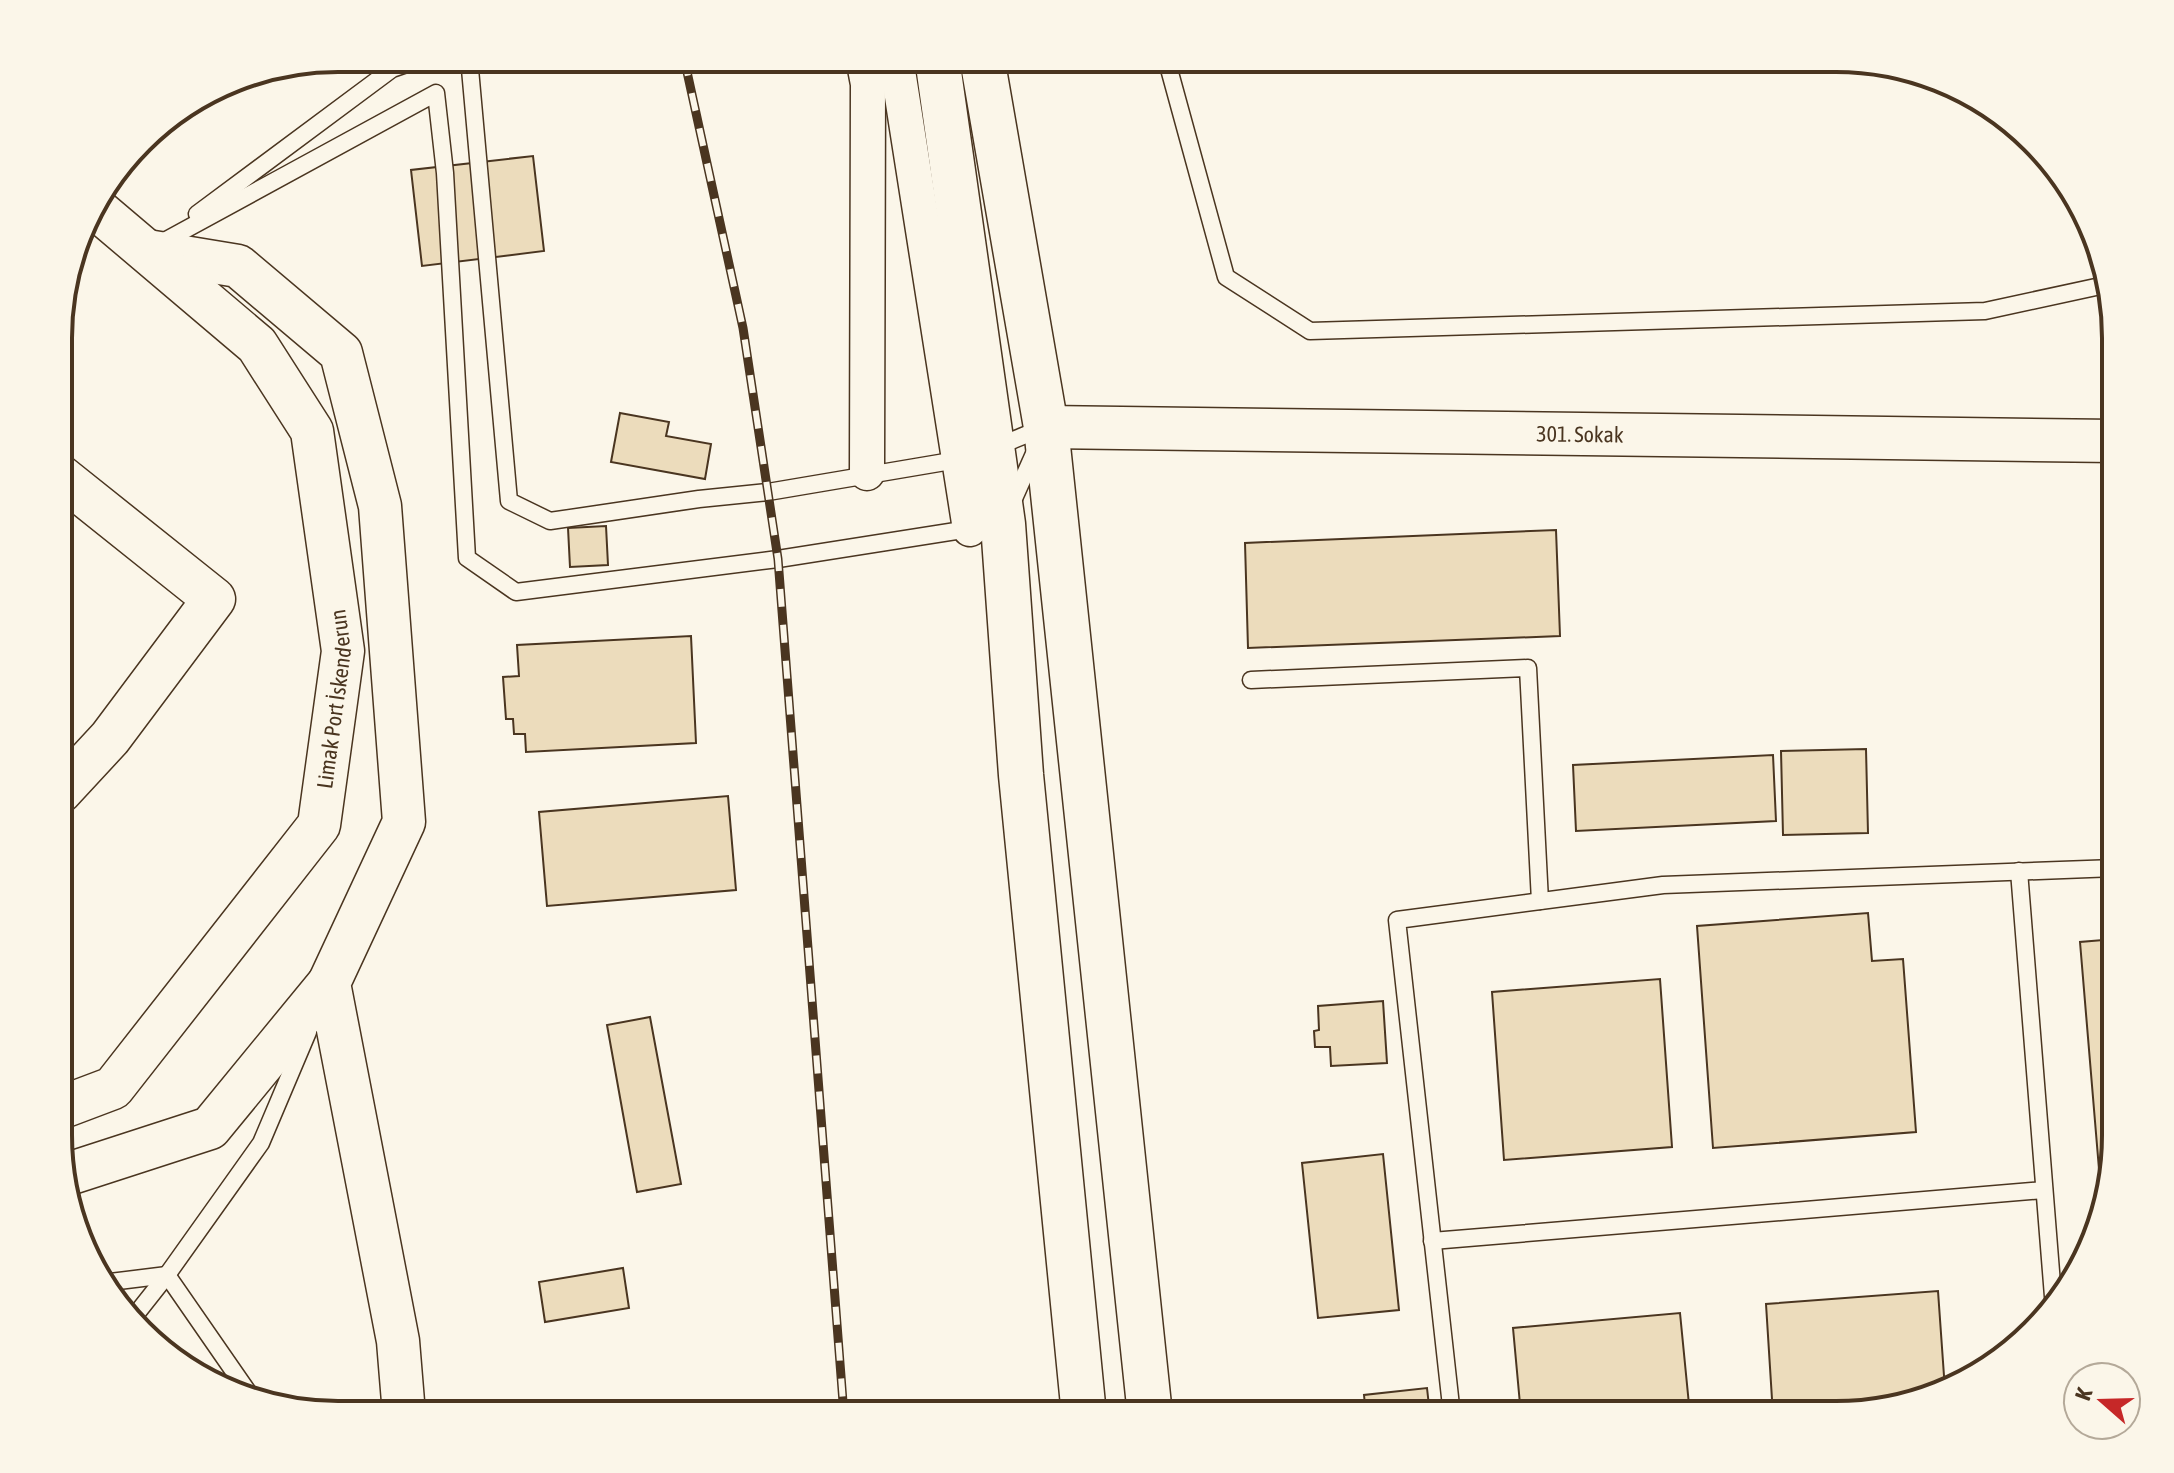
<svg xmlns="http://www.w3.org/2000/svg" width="2174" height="1473" font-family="'Asap Condensed',sans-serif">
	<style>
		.building { fill: #ecdcbc; stroke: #4a3520; stroke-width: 2 }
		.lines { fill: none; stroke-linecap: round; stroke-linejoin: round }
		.service-casing { stroke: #4a3520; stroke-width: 19 }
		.minor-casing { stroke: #4a3520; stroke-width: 37 }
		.tertiary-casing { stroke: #4a3520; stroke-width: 45 }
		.trunk-casing { stroke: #4a3520; stroke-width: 47 }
		.service { stroke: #fbf6e9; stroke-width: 16 }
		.minor { stroke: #fbf6e9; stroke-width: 34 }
		.tertiary { stroke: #fbf6e9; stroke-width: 42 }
		.trunk { stroke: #fbf6e9; stroke-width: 44 }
		.rail-casing { stroke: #4a3520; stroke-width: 9 }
		.rail { stroke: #fbf6e9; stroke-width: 6; stroke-dasharray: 18; stroke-linecap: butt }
		.labels { text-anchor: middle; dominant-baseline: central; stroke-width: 6; stroke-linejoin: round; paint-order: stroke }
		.street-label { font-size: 22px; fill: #4a3520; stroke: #fbf6e9 }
		.rim { fill: none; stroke: #4a3520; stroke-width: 4 }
	</style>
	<rect width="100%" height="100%" fill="#fbf6e9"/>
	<!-- building -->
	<g class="building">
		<path d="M533 156 544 251 422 266 411 170Z"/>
		<path d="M620 413 669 422 666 436 711 444 705 479 611 462Z"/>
		<path d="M606 526 608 565 570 567 568 528Z"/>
		<path d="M1556 530 1560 636 1248 648 1245 543Z"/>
		<path d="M691 636 696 743 526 752 525 734H514L513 719H506L503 677 519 676 517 645Z"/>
		<path d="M1866 749 1868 833 1783 835 1781 751Z"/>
		<path d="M1773 755 1776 821 1576 831 1573 765Z"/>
		<path d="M728 796 736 890 547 906 539 812Z"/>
		<path d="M1868 913 1872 961 1903 959 1916 1132 1713 1148 1697 926Z"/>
		<path d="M2115 939V1153L2103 1217 2080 942Z"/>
		<path d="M1660 979 1672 1147 1504 1160 1492 992Z"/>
		<path d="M1383 1001 1387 1063 1331 1066 1330 1047H1315L1314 1031 1319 1030 1318 1006Z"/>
		<path d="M650 1017 681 1184 637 1192 607 1025Z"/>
		<path d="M1383 1154 1399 1310 1318 1318 1302 1163Z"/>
		<path d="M623 1268 629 1308 545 1322 539 1282Z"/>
		<path d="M1938 1291 1945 1390 1837 1415H1773L1766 1304Z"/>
		<path d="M1680 1313 1690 1415H1521L1513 1328Z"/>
		<path d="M1427 1388 1430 1415H1366L1364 1395Z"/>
	</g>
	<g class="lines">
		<defs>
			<g id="service">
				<path d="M469 58 509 501 550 521 699 499 768 492 963 459"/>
				<path d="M1166 58 1226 277 1310 331 1985 311 2105 285"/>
				<path d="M197 214 392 69 424 58"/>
				<path d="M159 244 436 93 445 173 467 558 516 592 778 559 975 528"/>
				<path d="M996 447 1045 427"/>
				<path d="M1012 503 1037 447"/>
				<path d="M1251 680 1528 668 1540 901"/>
				<path d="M2019 871 2054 1309"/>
				<path d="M1432 1241 2044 1190"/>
				<path d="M102 1283 167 1275 255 1402"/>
				<path d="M133 1318 167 1275 261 1143 308 1032"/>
				<path d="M1452 1415 1397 920 1663 885 2115 868"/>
			</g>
			<g id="minor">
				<path d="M863 58 868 84 867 473"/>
				<path d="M896 58 970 529"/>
			</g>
			<g id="tertiary">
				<path d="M147 251 238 266 341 353 380 506 404 822 329 983 398 1341 404 1414"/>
				<path id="s1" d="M1046 427 2115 441"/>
				<path d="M60 476 214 599 110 738 60 792"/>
				<path id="s2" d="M60 1108 113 1088 319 825 343 651 312 431 257 345 93 206"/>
				<path d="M62 1176 210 1128 329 983"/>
			</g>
			<g id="trunk">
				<path d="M937 58 1003 524 1021 775 1084 1415"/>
				<path d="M982 58 1046 427 1150 1415"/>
			</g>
		</defs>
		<!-- service casing -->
		<use href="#service" class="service-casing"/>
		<!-- minor casing -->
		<use href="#minor" class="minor-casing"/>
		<!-- tertiary casing -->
		<use href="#tertiary" class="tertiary-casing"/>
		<!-- trunk casing -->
		<use href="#trunk" class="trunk-casing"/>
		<!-- service -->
		<use href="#service" class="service"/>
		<!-- minor -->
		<use href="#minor" class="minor"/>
		<!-- tertiary -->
		<use href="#tertiary" class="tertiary"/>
		<!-- trunk -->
		<use href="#trunk" class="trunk"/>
		<defs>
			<path id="rail" d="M684 58 743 328 778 559 844 1415"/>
		</defs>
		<!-- rail casing -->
		<use href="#rail" class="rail-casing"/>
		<!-- rail -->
		<use href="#rail" class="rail"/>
	</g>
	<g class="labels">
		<!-- street labels -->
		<g class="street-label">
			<text stroke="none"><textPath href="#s1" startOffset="534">301. Sokak</textPath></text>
			<text stroke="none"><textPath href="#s2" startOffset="518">Limak Port İskenderun</textPath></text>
		</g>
	</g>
	<!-- crop -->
	<path d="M0 0H2174V1473H0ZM338 72H1836A266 266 0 0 1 2102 338V1135A266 266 0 0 1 1836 1401H338A266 266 0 0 1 72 1135V338A266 266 0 0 1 338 72Z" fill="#fbf6e9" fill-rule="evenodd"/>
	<path class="rim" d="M338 72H1836A266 266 0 0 1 2102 338V1135A266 266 0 0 1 1836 1401H338A266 266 0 0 1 72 1135V338A266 266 0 0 1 338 72Z"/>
	<!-- north arrow -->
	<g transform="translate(2102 1401) rotate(290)"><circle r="38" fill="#fbf6e9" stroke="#b4a999" stroke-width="2"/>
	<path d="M0-6L14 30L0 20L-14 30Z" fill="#c62828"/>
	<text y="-12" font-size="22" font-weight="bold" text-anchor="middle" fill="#4a3520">K</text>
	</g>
</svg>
